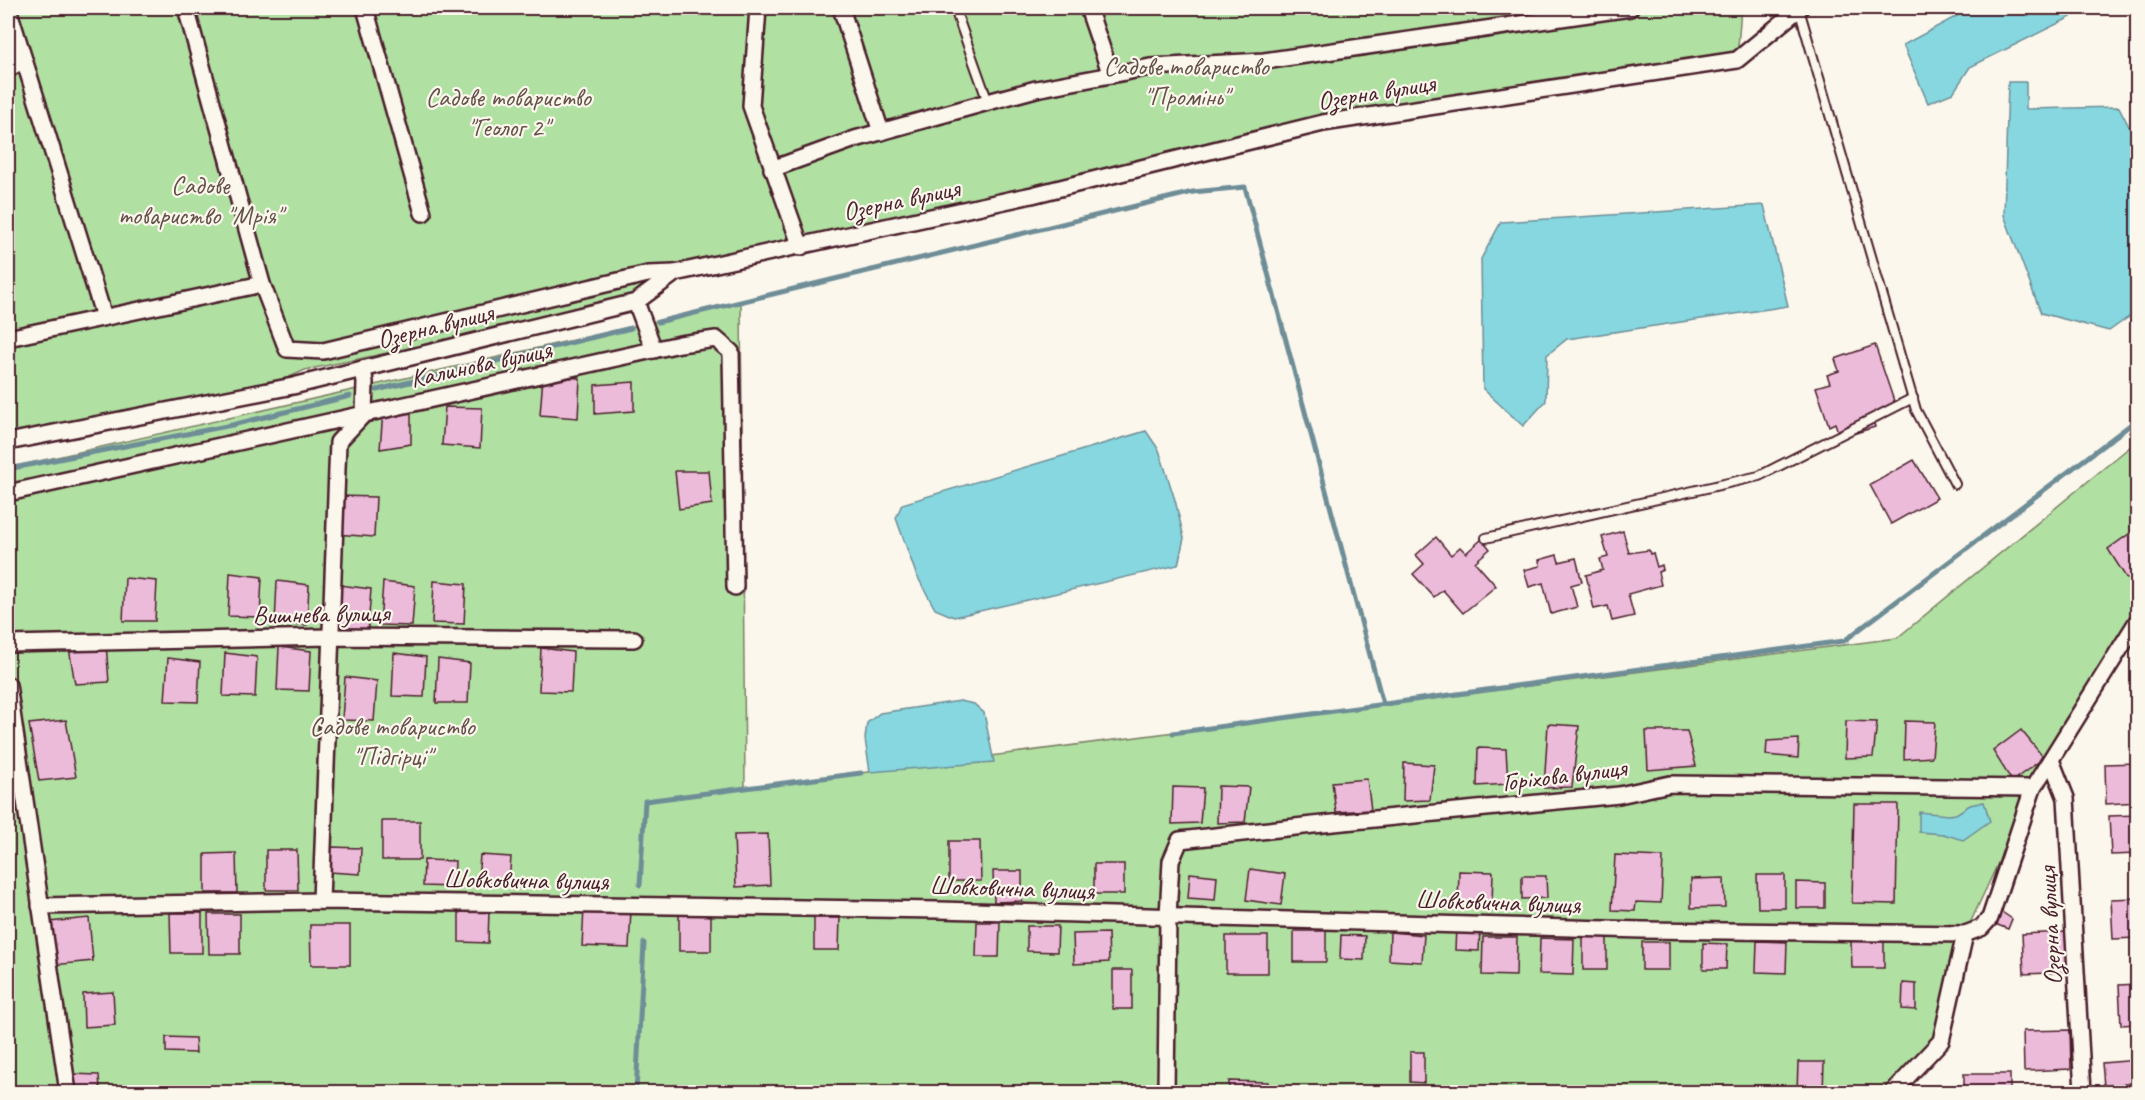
<svg xmlns="http://www.w3.org/2000/svg" width="2145" height="1100" font-family="Caveat,sans-serif">
	<style>
		.green { fill: #b0e1a2; stroke: #7d8066; stroke-width: 1.5 }
		.water { fill: #86d7df; stroke: #6e8d97; stroke-width: 1.5 }
		.lines { fill: none; stroke-linecap: round; stroke-linejoin: round }
		.stream { stroke: #6e8d97; stroke-width: 5 }
		.building { fill: #ecbbda; stroke: #4a1f2b; stroke-width: 1.5 }
		.service-casing { stroke: #4a1f2b; stroke-width: 12 }
		.minor-casing { stroke: #4a1f2b; stroke-width: 20 }
		.service { stroke: #fbf7ec; stroke-width: 8 }
		.minor { stroke: #fbf7ec; stroke-width: 15 }
		.labels { text-anchor: middle; dominant-baseline: central; stroke-width: 4.5; stroke-linejoin: round; paint-order: stroke }
		.park-label { font-size: 26px; fill: #645049; stroke: #fbf7ec }
		.street-label { font-size: 26px; fill: #4a1f2b; stroke: #fbf7ec }
	</style>
	<rect width="100%" height="100%" fill="#fbf7ec"/>
	<filter id="ink" filterUnits="userSpaceOnUse"><feTurbulence type="fractalNoise" baseFrequency=".0167" numOctaves="2"/><feDisplacementMap in="SourceGraphic" scale="12" xChannelSelector="R" yChannelSelector="G"/><feConvolveMatrix kernelMatrix="1 2 1 2 8 2 1 2 1" color-interpolation-filters="sRGB"/></filter>
	<g filter="url(#ink)">
		<!-- green -->
		<g class="green">
			<path d="M8 8H1741L1737 60 1323 123 675 273 635 302 305 370 285 379 8 440Z"/>
			<path d="M741 302 745 788 1897 638 2137 441V629L2033 788 1965 934 1941 1041 1902 1092H8V468Z"/>
		</g>
		<!-- water -->
		<g class="water">
			<path d="M1961 8H2069L2071 17 1970 67 1953 93 1928 103 1903 45 1957 16Z"/>
			<path d="M2008 82H2026V109L2119 107 2137 142V311L2109 331 2041 313 2004 215Z"/>
			<path d="M1764 205 1788 306 1567 339 1547 355 1546 401 1523 426 1483 389 1481 259 1501 222Z"/>
			<path d="M1146 431 1159 450 1175 500 1184 538 1178 565 954 617 935 609 916 574 896 518 902 504Z"/>
			<path d="M960 701 974 704 984 713 994 762 870 772 865 739 867 723 880 713Z"/>
			<path d="M1984 802 1990 821 1963 840 1943 834 1919 832V812L1948 815 1956 814 1970 805Z"/>
		</g>
		<g class="lines">
			<!-- stream -->
			<g class="stream">
				<path d="M658 322 1193 192 1245 187 1383 704"/>
				<path d="M377 390 631 328"/>
				<path d="M8 469 232 425 350 396"/>
				<path d="M1173 733 1844 641 2138 419"/>
				<path d="M640 885 645 801 861 773"/>
				<path d="M636 1092 644 943"/>
			</g>
		</g>
		<!-- building -->
		<g class="building">
			<path d="M1875 345 1896 407 1872 415 1875 427 1840 438 1835 423 1829 426 1816 387 1830 383 1827 375 1839 371 1835 359Z"/>
			<path d="M543 377 580 378 578 418 540 415Z"/>
			<path d="M634 382V411L595 414V385Z"/>
			<path d="M445 407 482 408 480 448 442 445Z"/>
			<path d="M383 412H411V444L380 449Z"/>
			<path d="M1914 460 1937 498 1891 524 1870 485Z"/>
			<path d="M675 471H709L712 504 679 509Z"/>
			<path d="M339 496 376 497 374 537 336 534Z"/>
			<path d="M2136 529 2138 572 2127 579 2108 549Z"/>
			<path d="M1623 531 1629 553 1649 550 1650 554 1653 553 1657 567 1662 565 1663 570 1658 572 1661 585 1628 594 1634 616 1612 621 1608 606 1594 609 1586 575 1603 570 1600 559 1608 557 1602 537Z"/>
			<path d="M1436 537 1451 555 1460 547 1466 553 1482 539 1490 549 1475 562 1496 586 1463 613 1443 590 1434 597 1413 574 1424 564 1416 555Z"/>
			<path d="M1557 555 1559 562 1576 558 1582 582 1571 585 1577 607 1551 614 1543 583 1529 587 1524 570 1540 566 1539 560Z"/>
			<path d="M230 573 262 577 260 617 228 616Z"/>
			<path d="M125 578 157 581 155 621H123Z"/>
			<path d="M277 581 309 585 307 625 275 624Z"/>
			<path d="M434 581 466 584 464 624 432 623Z"/>
			<path d="M383 582 415 586 412 626 380 625Z"/>
			<path d="M339 585 371 589 368 629 336 628Z"/>
			<path d="M106 644 109 682 75 684 69 648Z"/>
			<path d="M279 647 311 651 309 691 277 690Z"/>
			<path d="M541 648 573 652 571 692 539 691Z"/>
			<path d="M225 653 257 657 255 697 223 696Z"/>
			<path d="M394 653 426 657 424 697 392 696Z"/>
			<path d="M168 658 200 662 198 702 165 701Z"/>
			<path d="M438 659 470 663 468 703H436Z"/>
			<path d="M345 677 377 681 374 721 342 720Z"/>
			<path d="M66 720 76 777 39 781 29 724Z"/>
			<path d="M1846 721 1877 722 1873 757 1845 758Z"/>
			<path d="M1905 721 1935 722 1932 757 1904 759Z"/>
			<path d="M1548 724 1579 726 1572 787 1544 788Z"/>
			<path d="M2021 730 2044 758 2012 781 1993 751Z"/>
			<path d="M1646 731H1687L1696 766 1648 770Z"/>
			<path d="M1799 739 1798 758 1766 755 1767 741Z"/>
			<path d="M1478 748 1506 749 1508 784 1477 786Z"/>
			<path d="M1404 763 1434 765 1430 800 1403 801Z"/>
			<path d="M2138 763V802L2106 804 2105 764Z"/>
			<path d="M1367 779 1371 810 1336 812 1332 782Z"/>
			<path d="M1218 786 1249 787 1245 822 1217 823Z"/>
			<path d="M1173 787 1203 788 1200 823 1172 824Z"/>
			<path d="M1854 804H1898L1896 904 1852 903Z"/>
			<path d="M2138 815V854L2111 855 2109 816Z"/>
			<rect x="382" y="821" width="38" height="39"/>
			<path d="M768 834 770 885 736 887 734 835Z"/>
			<path d="M949 841H980L981 881H949Z"/>
			<path d="M331 847 361 848 360 874 329 872Z"/>
			<path d="M266 850H297L298 890H266Z"/>
			<path d="M236 853 237 893H205V854Z"/>
			<path d="M480 855 511 857 509 883 478 881Z"/>
			<path d="M1615 855 1663 857 1661 903 1636 902 1635 911 1612 910Z"/>
			<path d="M424 860 455 861 454 887 423 886Z"/>
			<rect x="1094" y="864" width="30" height="30"/>
			<path d="M1250 869 1285 874 1281 905 1246 900Z"/>
			<path d="M993 871H1022V901L994 902Z"/>
			<path d="M1459 871 1493 872 1492 904H1458Z"/>
			<path d="M1190 873 1217 876 1215 900 1188 898Z"/>
			<path d="M1757 875H1785V908H1758Z"/>
			<path d="M1522 876H1546L1547 898 1522 899Z"/>
			<path d="M1724 878 1725 907 1691 908V879Z"/>
			<path d="M1796 882 1825 883V908H1796Z"/>
			<path d="M2138 898V938L2113 939 2111 899Z"/>
			<path d="M584 908 631 910 629 948 582 946Z"/>
			<path d="M459 909 489 910 488 943 459 942Z"/>
			<path d="M1999 910 2012 919 2008 929 1995 924Z"/>
			<rect x="679" y="911" width="32" height="40"/>
			<path d="M170 913H202V953H171Z"/>
			<path d="M208 914H240V954H209Z"/>
			<path d="M89 918 93 961 53 965 49 922Z"/>
			<path d="M814 918H840L839 950H814Z"/>
			<path d="M977 922H1000L999 957H976Z"/>
			<path d="M310 925H350V965H311Z"/>
			<path d="M1027 926H1058L1057 952 1027 951Z"/>
			<path d="M1456 927 1480 928 1479 951 1455 950Z"/>
			<rect x="1294" y="931" width="32" height="31"/>
			<path d="M1390 932 1424 935 1422 962 1389 960Z"/>
			<path d="M2069 932 2071 972 2024 974 2022 934Z"/>
			<path d="M1108 933 1109 962 1074 964 1073 934Z"/>
			<path d="M1341 935 1365 936 1364 960 1340 959Z"/>
			<rect x="1226" y="936" width="42" height="37"/>
			<rect x="1583" y="936" width="24" height="34"/>
			<path d="M1483 937H1517L1516 976 1482 975Z"/>
			<path d="M1540 938 1574 939 1573 975 1539 974Z"/>
			<path d="M1884 940V968H1852L1851 941Z"/>
			<path d="M1757 941 1787 942 1786 973 1756 972Z"/>
			<rect x="1642" y="942" width="27" height="28"/>
			<path d="M1703 943 1727 944 1726 969H1703Z"/>
			<rect x="1113" y="970" width="19" height="39"/>
			<path d="M1903 983 1916 984V1010L1902 1009Z"/>
			<path d="M2138 984V1024L2121 1025 2119 985Z"/>
			<path d="M113 992 115 1025 84 1027 83 994Z"/>
			<path d="M2070 1030 2071 1069 2024 1071 2023 1031Z"/>
			<path d="M166 1037 195 1038 196 1053 166 1052Z"/>
			<path d="M1410 1052H1424V1083L1410 1082Z"/>
			<path d="M2138 1060V1092L2136 1083 2104 1086 2102 1063Z"/>
			<path d="M1798 1062H1824L1823 1092H1797Z"/>
			<path d="M70 1074 99 1075 100 1089 70 1090Z"/>
			<rect x="1964" y="1074" width="46" height="18"/>
			<path d="M1229 1081 1268 1082V1092H1229Z"/>
			<path d="M407 1089 436 1090V1092H407Z"/>
		</g>
		<g class="lines">
			<defs>
				<g id="service">
					<path d="M1799 9 1916 410 1955 484"/>
					<path d="M956 12 988 102"/>
					<path d="M1486 538 1759 476 1913 398"/>
				</g>
				<g id="minor">
					<path d="M8 8 104 317"/>
					<path d="M186 8 262 284 287 349 323 351 648 274 675 273"/>
					<path d="M365 8 423 213"/>
					<path d="M758 8 751 106 801 247"/>
					<path d="M841 8 881 132"/>
					<path d="M1088 8 1111 75"/>
					<path d="M8 69 24 60"/>
					<path d="M772 169 855 139 988 102 1036 89 1111 75 1150 67 1264 61 1630 8"/>
					<path d="M636 302 654 350"/>
					<path d="M8 338 262 284"/>
					<path d="M8 442 293 386 636 302 675 273 1032 195 1323 123 1737 60 1800 8"/>
					<path d="M8 493 680 344 716 339 731 352 735 587"/>
					<path d="M8 644 329 637 634 639"/>
					<path d="M8 685 68 1092"/>
					<path d="M2051 760 2066 798 2083 1092"/>
					<path d="M321 901 338 442 364 414 365 382 363 369"/>
					<path d="M40 906 321 901 939 910 1643 930 1965 934 1981 928 1990 918 2033 788 2138 620"/>
					<path d="M1166 1092 1168 916 1171 861 1180 840 1313 825 1619 795 1670 784 2033 788"/>
					<path d="M1893 1092 1941 1041 1965 934"/>
				</g>
			</defs>
			<!-- service casing -->
			<use href="#service" class="service-casing"/>
			<!-- minor casing -->
			<use href="#minor" class="minor-casing"/>
			<!-- service -->
			<use href="#service" class="service"/>
			<!-- minor -->
			<use href="#minor" class="minor"/>
		</g>
	</g>
	<g class="labels">
		<!-- park labels -->
		<g class="park-label">
			<text x="1186" y="66">Садове товариство<tspan x="1186" dy="30">"Промінь"</tspan></text>
			<text x="508" y="97">Садове товариство<tspan x="508" dy="30">"Геолог 2"</tspan></text>
			<text x="200" y="185">Садове<tspan x="200" dy="30">товариство "Мрія"</tspan></text>
			<text x="392" y="726">Садове товариство<tspan x="392" dy="30">"Підгірці"</tspan></text>
		</g>
		<!-- street labels -->
		<g class="street-label">
			<text transform="translate(1376 92) rotate(-9)">Озерна вулиця</text>
			<text transform="translate(901 200) rotate(-12)">Озерна вулиця</text>
			<text transform="translate(435 326) rotate(-14)">Озерна вулиця</text>
			<text transform="translate(481 364) rotate(-12)">Калинова вулиця</text>
			<text transform="translate(321 614) rotate(-1)">Вишнева вулиця</text>
			<text transform="translate(1564 775) rotate(-7)">Горіхова вулиця</text>
			<text transform="translate(526 880) rotate(1)">Шовковична вулиця</text>
			<text transform="translate(1012 888) rotate(2)">Шовковична вулиця</text>
			<text transform="translate(1498 902) rotate(2)">Шовковична вулиця</text>
			<text transform="translate(2050 926) rotate(-93)">Озерна вулиця</text>
		</g>
	</g>
	<!-- margin -->
	<rect width="2145" height="1100" fill="none" stroke="#fbf7ec" stroke-width="30"/>
	<rect x="15" y="15" width="2115" height="1070" fill="none" stroke="#4a1f2b" stroke-width="2" filter="url(#ink)"/>
</svg>
